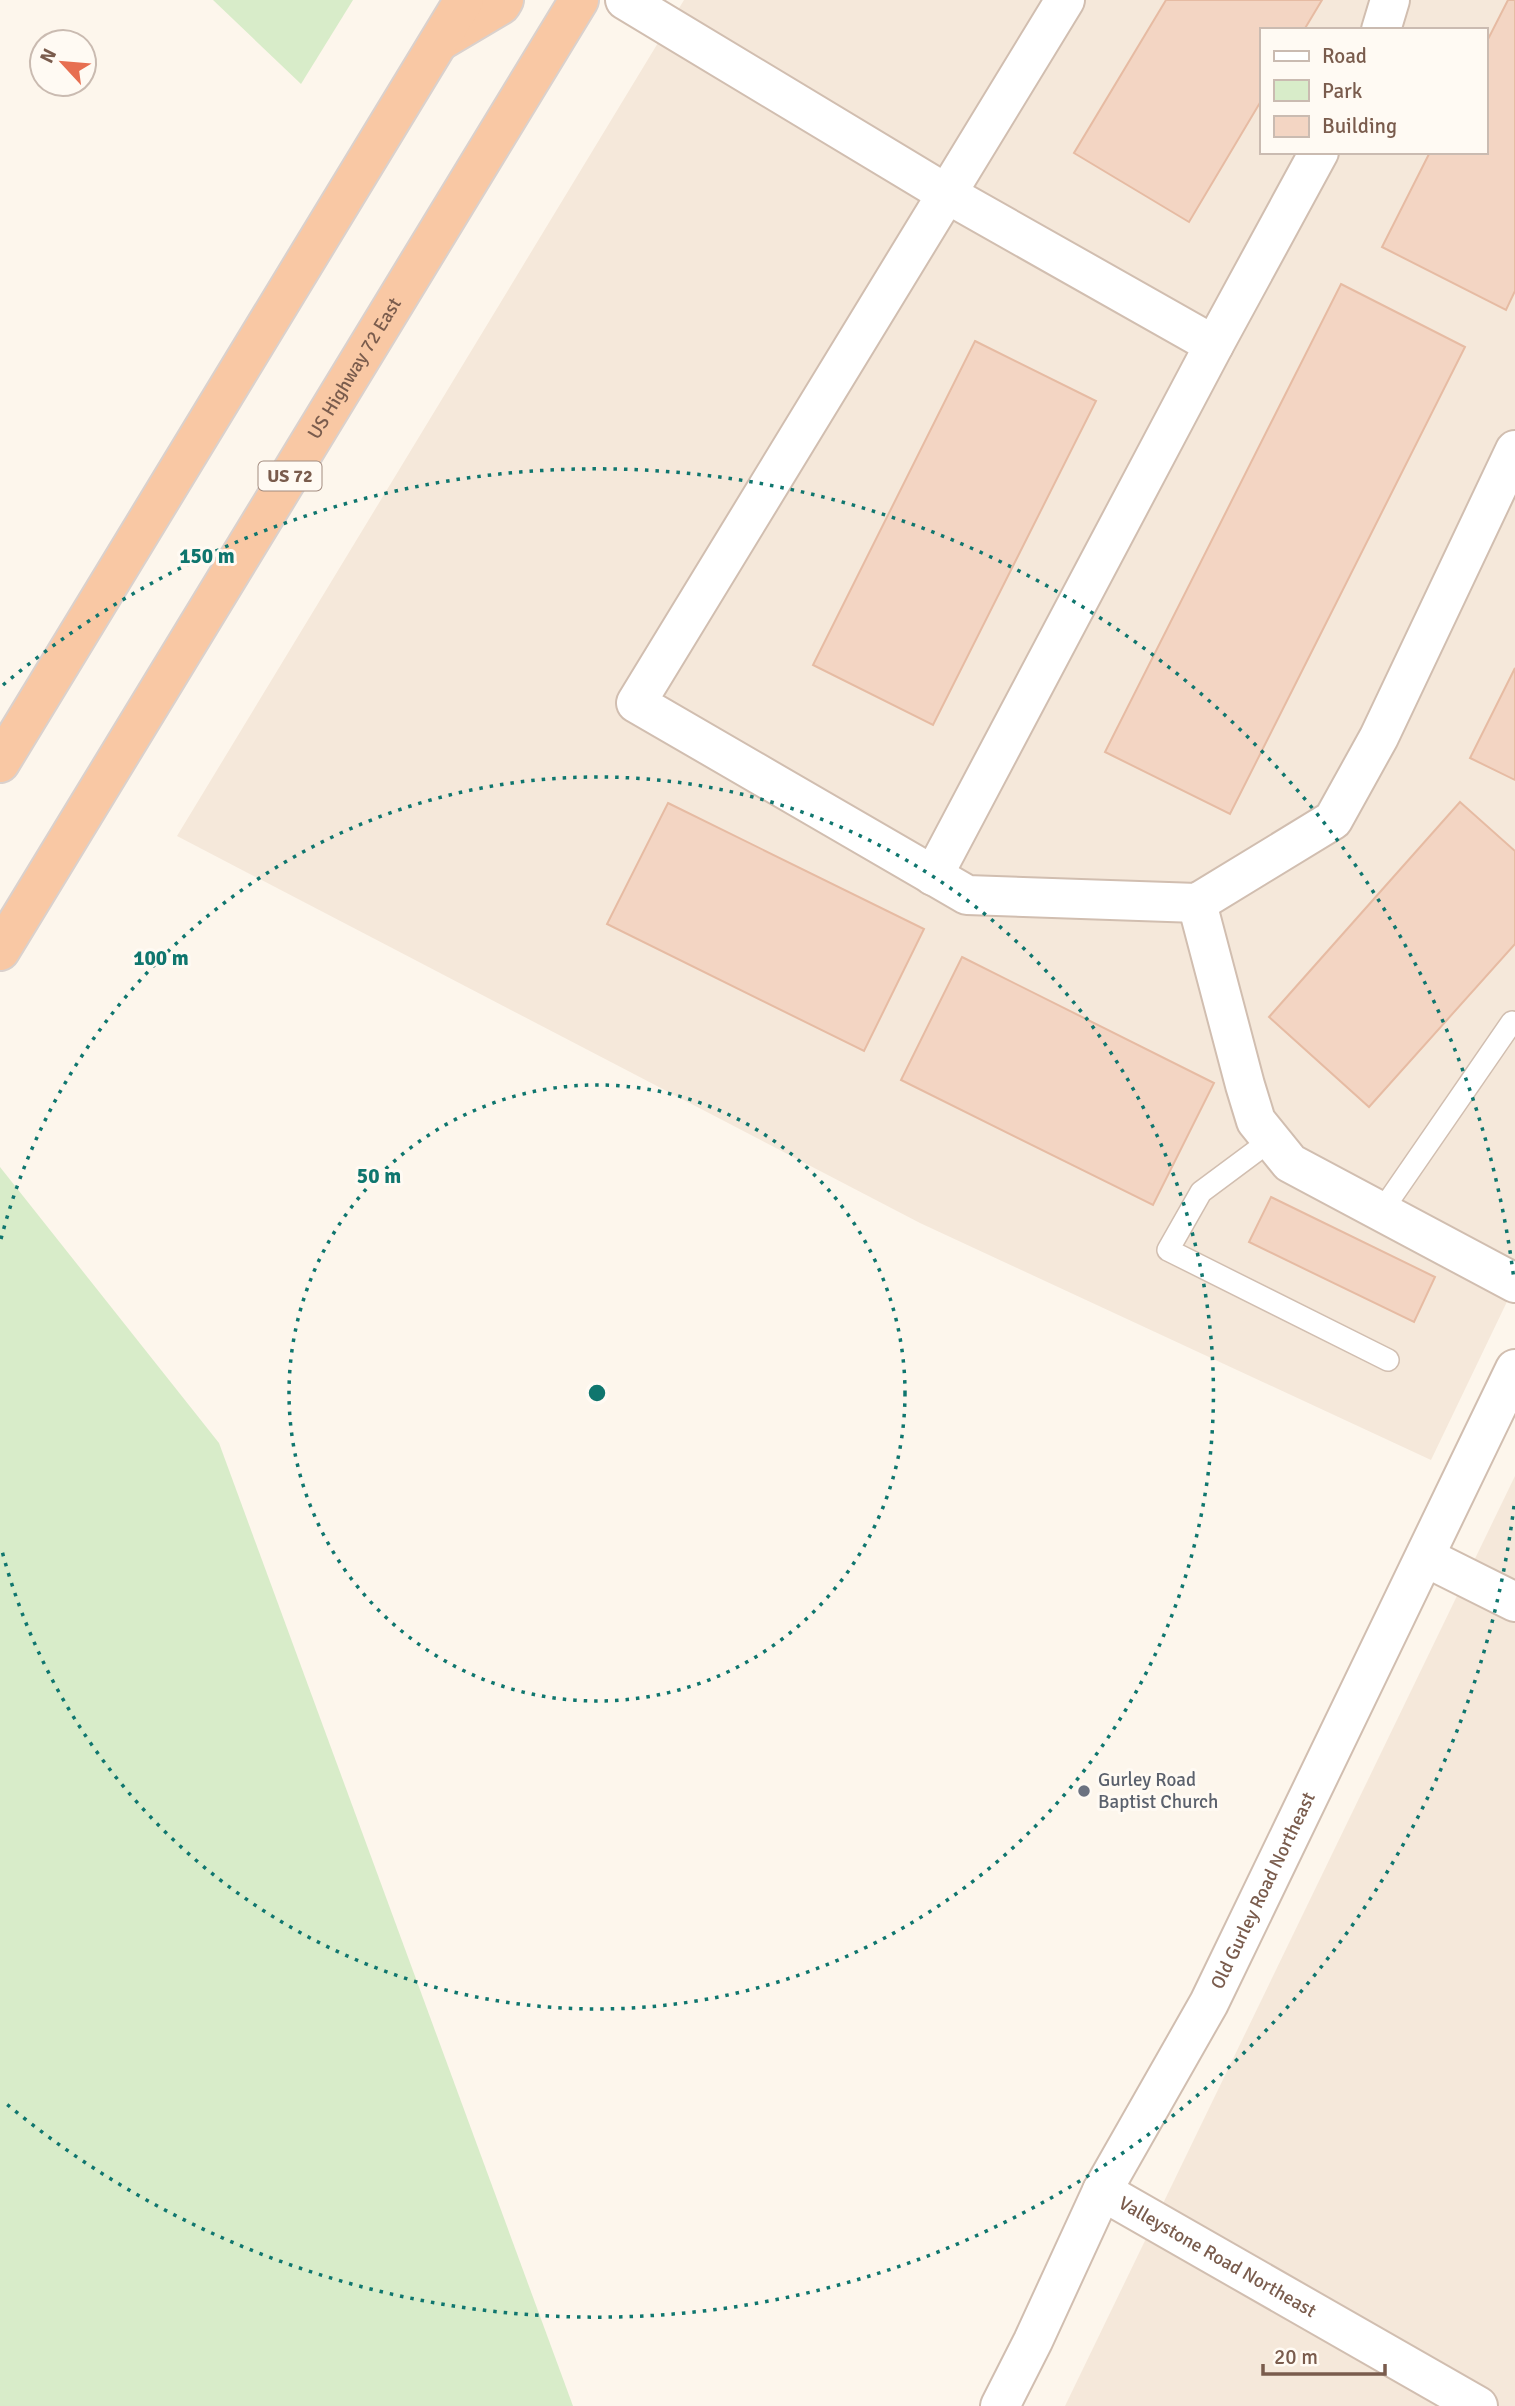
<svg xmlns="http://www.w3.org/2000/svg" width="1515" height="2406" font-family="Signika,sans-serif">
	<style>
		.residential { fill: #f5e8da; fill-rule: evenodd }
		.green { fill: #d8ecc9 }
		.building { fill: #f3d5c3; stroke: #e6bba3; stroke-width: 2 }
		.lines { fill: none; stroke-linecap: round; stroke-linejoin: round }
		.service-casing { stroke: #d1beb0; stroke-width: 24 }
		.minor-casing { stroke: #d1beb0; stroke-width: 42 }
		.trunk-casing { stroke: #dad1cd; stroke-width: 42 }
		.service { stroke: #fff; stroke-width: 21 }
		.minor { stroke: #fff; stroke-width: 38 }
		.trunk { stroke: #f9c8a4; stroke-width: 38 }
		.ring { fill: none; stroke: #0f766e; stroke-width: 3.5; stroke-dasharray: 3.5 7 }
		.worship-dot { fill: #6b7280; stroke: #fffaf3; stroke-width: 2.5 }
		.labels { text-anchor: middle; dominant-baseline: central; stroke-width: 6; stroke-linejoin: round; paint-order: stroke }
		.shield { fill: #fffaf3; stroke: #a28b7f; stroke-width: 2 }
		.shield-label { font-size: 18px; font-weight: bold; fill: #7a5c4d }
		.street-label { font-size: 19px; fill: #7a5c4d; stroke: #fffaf3 }
		.worship-label { font-size: 19px; fill: #5b616d; stroke: #fffaf3; text-anchor: start }
		.centre { fill: #0f766e; stroke: #fffaf3; stroke-width: 3.5 }
		.ring-label { font-size: 21px; text-anchor: middle; font-weight: bold; fill: #0f766e; stroke: #fffaf3; stroke-width: 6; stroke-linejoin: round; paint-order: stroke }
	</style>
	<rect width="100%" height="100%" fill="#fdf6ec"/>
	<!-- residential -->
	<g class="residential">
		<path d="M684 0H1515V1285L1431 1460 920 1223 177 836ZM1261 30H1485V152H1261Z"/>
		<path d="M1515 1476V2406H1065Z"/>
	</g>
	<!-- green -->
	<g class="green">
		<path d="M213 0H353L301 84Z"/>
		<path d="M0 1167 219 1443 573 2406H0Z"/>
	</g>
	<!-- building -->
	<g class="building">
		<path d="M1166 0H1322L1304 30H1261V101L1189 222 1074 153Z"/>
		<path d="M1508 0H1515V291L1506 310 1382 247 1430 152H1485V45Z"/>
		<path d="M1341 284 1465 347 1230 814 1105 752Z"/>
		<path d="M975 341 1096 401 933 725 813 665Z"/>
		<path d="M1515 668V780L1470 758Z"/>
		<path d="M1460 802 1515 851V944L1369 1107 1269 1017Z"/>
		<path d="M668 803 924 929 864 1051 607 924Z"/>
		<path d="M962 957 1214 1083 1153 1205 901 1080Z"/>
		<path d="M1271 1197 1435 1277 1414 1322 1249 1242Z"/>
	</g>
	<g class="lines">
		<defs>
			<g id="service">
				<path d="M1271 1140 1201 1192 1168 1250 1388 1360"/>
				<path d="M1381 1212 1512 1022"/>
			</g>
			<g id="minor">
				<path d="M625 0 947 194 1214 345"/>
				<path d="M1065 0 636 703 967 895 1197 903 1333 820 1379 737 1515 450"/>
				<path d="M1381 30 1390 0"/>
				<path d="M933 876 1214 345 1319 152"/>
				<path d="M1197 903 1245 1085 1256 1121 1290 1163 1515 1283"/>
				<path d="M1425 1557 1515 1602"/>
				<path id="s1" d="M1102 2191 1478 2406"/>
				<path id="s2" d="M1000 2406 1033 2341 1102 2191 1209 2003 1515 1369"/>
			</g>
			<g id="trunk">
				<path d="M442 40 501 5 504 0"/>
				<path d="M0 763 464 0"/>
				<path id="s3" d="M0 951 579 0"/>
			</g>
		</defs>
		<!-- service casing -->
		<use href="#service" class="service-casing"/>
		<!-- minor casing -->
		<use href="#minor" class="minor-casing"/>
		<!-- trunk casing -->
		<use href="#trunk" class="trunk-casing"/>
		<!-- service -->
		<use href="#service" class="service"/>
		<!-- minor -->
		<use href="#minor" class="minor"/>
		<!-- trunk -->
		<use href="#trunk" class="trunk"/>
	</g>
	<!-- distance rings -->
	<g class="ring">
		<circle cx="597" cy="1393" r="308"/>
		<path d="M1 1239A616 616 0 1 1 1 1547"/>
		<path d="M1514 1506A924 924 0 0 1 3 2101M3 685A924 924 0 0 1 1514 1280"/>
	</g>
	<!-- markers -->
	<circle class="worship-dot" cx="1084" cy="1791" r="7"/>
	<g class="labels">
		<!-- shield labels -->
		<rect class="shield" x="258.5" y="461.5" width="63" height="29" rx="5"/>
		<g class="shield-label">
			<text x="290" y="476">US 72</text>
		</g>
		<!-- street labels -->
		<g class="street-label">
			<text stroke="none"><textPath href="#s3" startOffset="682">US Highway 72 East</textPath></text>
			<text stroke="none"><textPath href="#s2" startOffset="579">Old Gurley Road Northeast</textPath></text>
			<text stroke="none"><textPath href="#s1" startOffset="133">Valleystone Road Northeast</textPath></text>
		</g>
		<!-- worship labels -->
		<g class="worship-label">
			<text x="1098" y="1780">Gurley Road<tspan x="1098" dy="22">Baptist Church</tspan></text>
		</g>
	</g>
	<circle cx="597" cy="1393" r="10" class="centre"/>
	<g class="ring-label">
		<text x="207" y="563">150 m</text>
		<text x="161" y="965">100 m</text>
		<text x="379" y="1183">50 m</text>
	</g>
	<!-- legend -->
	<rect x="1260" y="28" width="228" height="126" fill="#fffaf3" stroke="#cabbb1" stroke-width="2"/>
	<rect x="1274" y="51" width="35" height="10" fill="#ffffff" stroke="#cabbb1" stroke-width="2"/>
	<text x="1322" y="63" font-size="21" fill="#7a5c4d">Road</text>
	<rect x="1274" y="80" width="35" height="21" fill="#d8ecc9" stroke="#cabbb1" stroke-width="2"/>
	<text x="1322" y="98" font-size="21" fill="#7a5c4d">Park</text>
	<rect x="1274" y="116" width="35" height="21" fill="#f3d5c3" stroke="#cabbb1" stroke-width="2"/>
	<text x="1322" y="133" font-size="21" fill="#7a5c4d">Building</text>
	<!-- north arrow -->
	<g transform="translate(63 63) rotate(296)"><circle r="33" fill="#fffaf3" stroke="#cabbb1" stroke-width="2"/>
	<path d="M0-5L12 26L0 18L-12 26Z" fill="#e76f51"/>
	<text y="-10" font-size="19" font-weight="bold" text-anchor="middle" fill="#7a5c4d">N</text>
	</g>
	<!-- scale -->
	<path d="M1263 2364v10h122v-10" fill="none" stroke="#7a5c4d" stroke-width="3.5"/>
	<text x="1274" y="2364" font-size="21" fill="#7a5c4d" stroke="#fffaf3" stroke-width="5" paint-order="stroke">20 m</text>
</svg>
